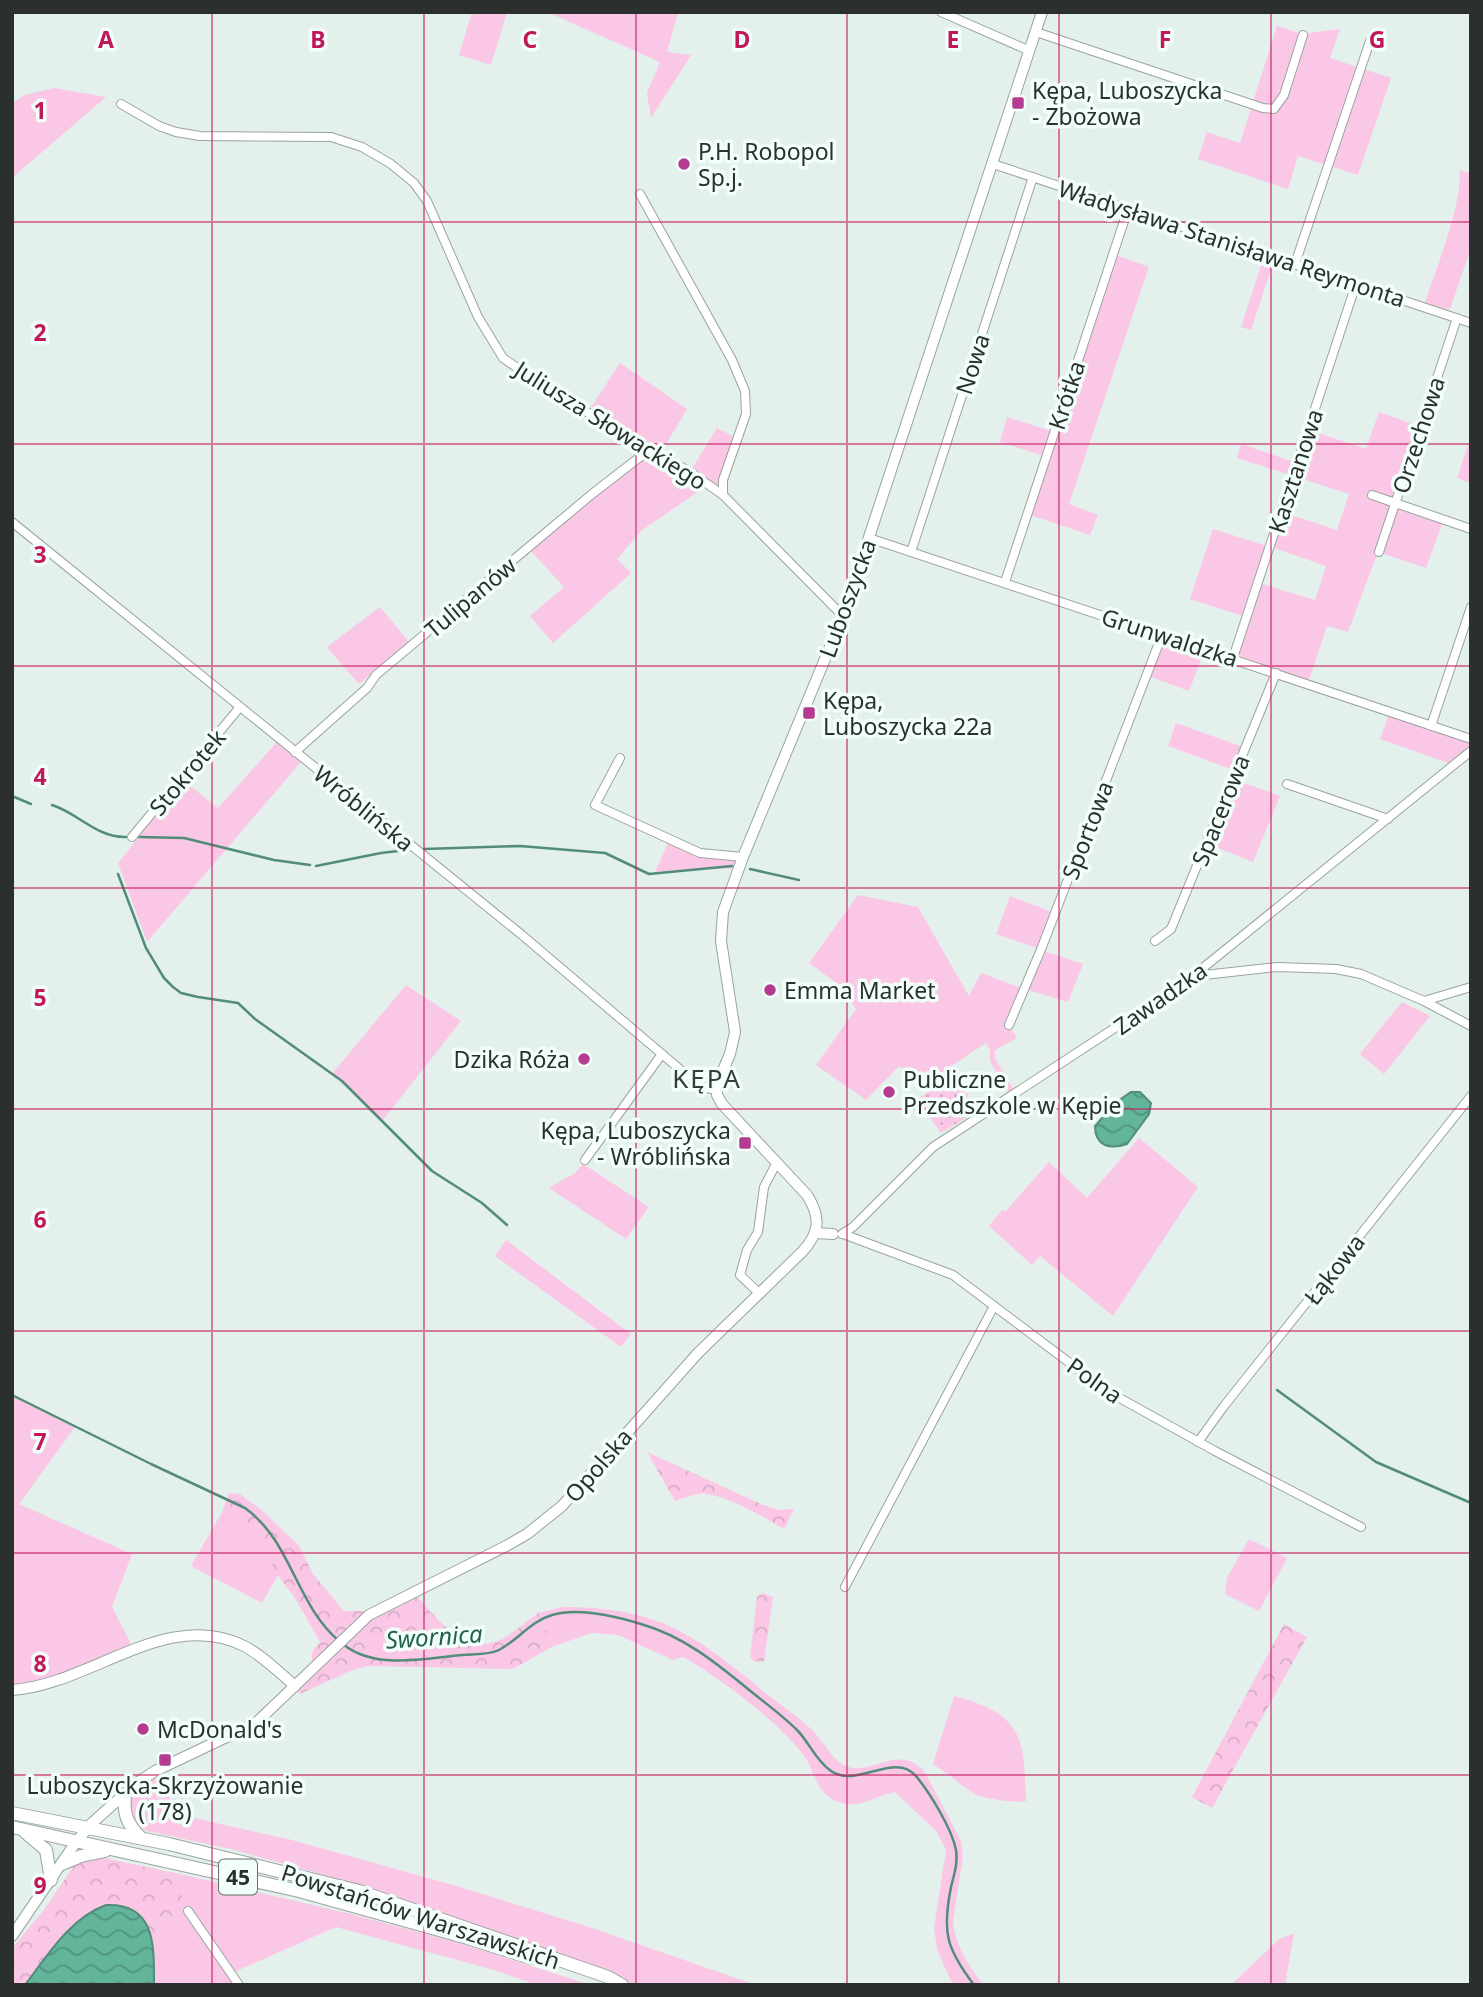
<svg xmlns="http://www.w3.org/2000/svg" width="1483" height="1997" font-family="'Noto Sans',sans-serif">
	<style>
		.green { fill: #fbc7e6 }
		.forest { fill: url(#forest-crowns) }
		.park { fill: url(#park-dots) }
		.water { fill: url(#water-waves); stroke: #528c7a; stroke-width: 2 }
		.lines { fill: none; stroke-linecap: round; stroke-linejoin: round }
		.stream { stroke: #528c7a; stroke-width: 2.5 }
		.street-casing { stroke: #98a4a0; stroke-width: 10 }
		.secondary-casing { stroke: #98a4a0; stroke-width: 12 }
		.primary-casing { stroke: #98a4a0; stroke-width: 14 }
		.street { stroke: #fff; stroke-width: 8 }
		.secondary { stroke: #fff; stroke-width: 10 }
		.primary { stroke: #fff; stroke-width: 12 }
		.grid { fill: none; stroke: #c2185b; stroke-width: 2; stroke-opacity: 0.55 }
		.poi-dot { fill: #b43b90; stroke: #f1fef9; stroke-width: 2.5 }
		.labels { text-anchor: middle; dominant-baseline: central; stroke-width: 7; stroke-linejoin: round; paint-order: stroke }
		.shield { fill: #f1fef9; stroke: #666e6b; stroke-width: 2 }
		.shield-label { font-size: 21px; font-weight: bold; fill: #2b302e }
		.poi-label { font-size: 23px; fill: #2b302e; stroke: #f1fef9; text-anchor: start }
		.street-label { font-size: 23px; fill: #2b302e; stroke: #f1fef9 }
		.water-label { font-size: 24px; font-style: italic; fill: #20614f; stroke: #f1fef9 }
		.quarter-label { font-size: 26px; letter-spacing: 2px; fill: #343e3b; stroke: #f1fef9 }
		.grid-label { font-size: 23px; text-anchor: middle; font-weight: bold; fill: #c2185b; stroke: #f1fef9; stroke-width: 7; stroke-linejoin: round; paint-order: stroke }
	</style>
	<defs>
		<pattern id="forest-crowns" width="20" height="18" patternUnits="userSpaceOnUse" patternTransform="scale(1.75)"><rect width="20" height="18" fill="#fbc7e6"/><path d="M2 6a3 3 0 1 1 6 0M12 15a3 3 0 1 1 6 0" fill="none" stroke="#d7abc6"/></pattern>
		<pattern id="park-dots" width="8" height="8" patternUnits="userSpaceOnUse" patternTransform="scale(1.75)"><rect width="8" height="8" fill="#fbc7e6"/><path d="M2 2h.1M6 6h.1" fill="none" stroke="#d7abc6" stroke-width="1.8" stroke-linecap="round"/></pattern>
		<pattern id="water-waves" width="16" height="10" patternUnits="userSpaceOnUse" patternTransform="scale(1.75)"><rect width="16" height="10" fill="#62b49b"/><path d="M0 5q4-4 8 0t8 0" fill="none" stroke="#51937f"/></pattern>
	</defs>
	<rect width="100%" height="100%" fill="#e4f0ec"/>
	<!-- green -->
	<g class="green">
		<path d="M472 12H507L491 65 459 55Z"/>
		<path d="M547 12H678L667 52 691 55 651 118 647 93 660 62Z"/>
		<path d="M1277 26 1302 34 1340 29 1330 58 1391 78 1358 175 1298 156 1288 189 1198 159 1207 132 1240 143Z"/>
		<path d="M54 88 106 97 12 178V103L25 95Z"/>
		<path d="M1459 170 1471 174V248L1450 309 1424 306C1434 273 1464 202 1459 170Z"/>
		<path d="M1113 254 1149 267 1069 504 1098 515 1090 535 1027 514 1044 456 1000 442 1007 417 1054 432Z"/>
		<path d="M1265 254 1275 257 1251 330 1241 327Z"/>
		<path d="M620 363 687 409 660 454 690 472 717 428 738 439 721 490 708 485 642 530 617 559 631 573 553 643 530 616 564 587 531 551 586 504 592 494 652 451 588 412Z"/>
		<path d="M1379 412 1421 427 1396 502 1444 519 1426 568 1378 552 1348 632 1327 626 1308 683 1233 658 1246 617 1190 599 1213 529 1267 546 1249 612 1262 584 1315 600 1326 566 1274 548 1282 512 1337 530 1349 494 1237 458 1241 444 1297 463 1309 430 1366 449Z"/>
		<path d="M1469 443H1471V483L1457 478Z"/>
		<path d="M380 607 410 643 359 684 327 647Z"/>
		<path d="M1162 635 1205 649 1189 691 1146 675Z"/>
		<path d="M1390 712 1471 739V751L1454 765 1380 739Z"/>
		<path d="M1176 723 1246 748 1236 771 1168 746Z"/>
		<path d="M277 742 301 762 147 942 118 863 184 781 218 808Z"/>
		<path d="M1233 779 1280 796 1253 862 1206 843Z"/>
		<path d="M670 839 700 853 743 857 739 868 655 872Z"/>
		<path d="M858 895 918 907 969 996 981 973 1024 989 1040 949 996 934 1010 896 1055 913 1041 950 1083 964 1068 1002 1025 989 1009 1025 1017 1038 995 1050V1058L1016 1094 1011 1097 990 1061V1050L986 1043 929 1081 913 1079 899 1066 866 1100 816 1065 856 1009 843 988 809 963Z"/>
		<path d="M406 985 461 1021 383 1120 332 1074Z"/>
		<path d="M1402 1002 1430 1016 1384 1074 1360 1054Z"/>
		<path d="M1139 1138 1198 1187 1113 1316 1040 1256 1032 1265 989 1226 1002 1210 1006 1211 1049 1162 1087 1198Z"/>
		<path d="M583 1164 649 1207 626 1239 549 1188 575 1173Z"/>
		<path d="M506 1240 631 1334 621 1347 495 1256Z"/>
		<path d="M12 1395 75 1427 19 1504 132 1554 112 1607 134 1650 12 1690Z"/>
		<path d="M222 1512 263 1548 278 1575 262 1603 191 1566Z"/>
		<path d="M1249 1539 1287 1558 1259 1611 1225 1594 1227 1578Z"/>
		<path d="M563 1607C660 1607 697 1636 768 1695 782 1706 797 1716 810 1728 822 1739 829 1755 842 1764 870 1781 899 1739 926 1774L961 1841 963 1857 953 1920C955 1946 968 1964 983 1985H953L937 1950 934 1928 946 1850 936 1831 895 1792C874 1796 860 1810 838 1802 815 1793 816 1772 804 1756 778 1721 720 1678 683 1657L673 1660 618 1635 592 1633 554 1646 538 1613Z"/>
		<path d="M954 1696C1023 1714 1024 1737 1026 1801 1015 1803 984 1799 975 1794 961 1786 948 1773 933 1764Z"/>
		<path d="M154 1777 178 1809 194 1818 292 1840 460 1887 589 1927 756 1985H634L552 1952 360 1885 231 1849 147 1831C114 1813 131 1792 154 1777Z"/>
		<path d="M189 1876 351 1914 466 1945 591 1985H537L494 1970 336 1927 232 1973 239 1985H154L153 1947 179 1904Z"/>
		<path d="M1294 1933 1285 1985H1231L1278 1940Z"/>
	</g>
	<!-- forest -->
	<g class="forest">
		<path d="M647 1452 763 1505 779 1510 794 1509 784 1529C761 1516 734 1499 708 1494 697 1492 685 1498 675 1501Z"/>
		<path d="M229 1493 240 1494 264 1512 299 1546 313 1574 344 1611H374L413 1592C435 1615 460 1654 497 1641 511 1636 525 1622 538 1613L554 1646 513 1669 368 1666 350 1671 300 1694 295 1686 312 1670V1652L320 1642 295 1598 276 1573 263 1548 222 1512Z"/>
		<path d="M763 1593 773 1597 764 1662 753 1661 750 1657 757 1597Z"/>
		<path d="M1284 1624 1307 1637 1212 1808 1192 1797Z"/>
		<path d="M95 1856 189 1876 179 1904 153 1947 147 1925 84 1916 62 1938 25 1985H12V1948L43 1911 73 1867 84 1859Z"/>
	</g>
	<!-- park -->
	<path class="park" d="M956 1076 977 1111 941 1133 917 1099Z"/>
	<!-- water -->
	<g class="water">
		<path d="M1131 1092H1140L1151 1103 1149 1114 1127 1144C1110 1150 1095 1146 1095 1126L1115 1103Z"/>
		<path d="M106 1905C156 1903 154 1946 154 1985H25C47 1956 70 1918 106 1905Z"/>
	</g>
	<g class="lines">
		<!-- stream -->
		<g class="stream">
			<path d="M12 796 31 804"/>
			<path d="M52 805C78 813 97 838 126 837"/>
			<path d="M139 837 184 838 274 860 310 865"/>
			<path d="M424 849 520 846 605 853 649 874 732 866"/>
			<path d="M316 866 381 853 406 850"/>
			<path d="M750 869 799 880"/>
			<path d="M118 874 146 948 164 978 173 987 181 993 198 997 238 1003 255 1019 342 1081 432 1171 482 1203 507 1225"/>
			<path d="M1277 1390 1376 1462 1471 1503"/>
			<path d="M12 1395 151 1464 245 1508C292 1542 295 1603 339 1641"/>
			<path d="M344 1645C376 1670 425 1658 463 1655 474 1654 489 1655 499 1650 518 1640 531 1621 552 1615 579 1607 615 1616 641 1624 683 1636 715 1662 748 1689 765 1703 782 1715 797 1730 809 1742 816 1761 831 1771 857 1789 894 1751 916 1776 930 1793 952 1829 956 1850 958 1863 954 1875 951 1887 942 1932 946 1948 974 1985"/>
		</g>
		<defs>
			<g id="street">
				<path d="M941 12 1030 51"/>
				<path d="M1036 32 1263 108 1274 109 1284 95 1303 35"/>
				<path d="M121 104 159 126 176 132 200 136 331 137 362 147 391 164 414 183 427 201 478 317 503 358 549 390 690 472 723 495 838 611 844 613"/>
				<path d="M993 164 1471 323"/>
				<path d="M640 194 732 360 745 391 746 414 723 480V495"/>
				<path d="M1295 264 1370 41"/>
				<path d="M1372 495 1471 529"/>
				<path d="M12 522 522 935 696 1083 707 1088 716 1090"/>
				<path d="M869 538 1471 739"/>
				<path d="M911 552 1033 177"/>
				<path d="M1379 552 1457 318"/>
				<path d="M1005 582 1128 209"/>
				<path d="M1233 658 1356 284"/>
				<path d="M1431 726 1471 607"/>
				<path d="M295 752 367 688 376 675 592 494 645 453 653 451"/>
				<path d="M620 758 595 805 700 853 743 857"/>
				<path d="M1287 784 1388 819"/>
				<path d="M132 837 240 707"/>
				<path d="M1155 941 1171 929 1276 673"/>
				<path d="M1195 976 1277 967 1336 969 1361 974 1424 1001 1471 987"/>
				<path d="M1424 1001 1471 1026"/>
				<path d="M1009 1025 1042 947 1162 635"/>
				<path d="M585 1160 662 1054"/>
				<path d="M842 1234 853 1227 933 1147 1188 980 1471 751"/>
				<path d="M843 1234 953 1275 1107 1391 1215 1451 1361 1527"/>
				<path d="M760 1294 740 1275 747 1250 758 1232 764 1187 777 1162"/>
				<path d="M1198 1442 1224 1406 1471 1096"/>
				<path d="M845 1587 994 1306"/>
				<path d="M188 1911 239 1985"/>
			</g>
			<g id="secondary">
				<path d="M816 1233 833 1234"/>
				<path d="M12 1690C90 1685 167 1607 244 1646 263 1656 279 1672 295 1686"/>
				<path d="M12 1936 76 1842 92 1823 137 1783 155 1771 256 1723 369 1615 508 1545 527 1534 562 1506 698 1353 802 1252C820 1233 821 1217 807 1195L722 1104 717 1095V1084L730 1054 735 1032 721 941 723 912 743 857 844 613 1042 12"/>
			</g>
			<g id="primary">
				<path d="M125 1794C123 1814 127 1824 141 1838"/>
				<path d="M12 1813 169 1844 359 1891 608 1977 622 1985"/>
				<path d="M12 1827 299 1891 468 1938 531 1958"/>
				<path d="M26 1833 46 1850 51 1880"/>
				<path d="M62 1864 81 1856 105 1851"/>
			</g>
		</defs>
		<!-- street casing -->
		<use href="#street" class="street-casing"/>
		<!-- secondary casing -->
		<use href="#secondary" class="secondary-casing"/>
		<!-- primary casing -->
		<use href="#primary" class="primary-casing"/>
		<!-- street -->
		<use href="#street" class="street"/>
		<!-- secondary -->
		<use href="#secondary" class="secondary"/>
		<!-- primary -->
		<use href="#primary" class="primary"/>
	</g>
	<!-- grid -->
	<path class="grid" d="M212 12V1985M424 12V1985M636 12V1985M847 12V1985M1059 12V1985M1271 12V1985M12 222H1471M12 444H1471M12 666H1471M12 888H1471M12 1109H1471M12 1331H1471M12 1553H1471M12 1775H1471"/>
	<!-- markers -->
	<g class="poi-dot">
		<rect x="1011" y="96" width="14" height="14" rx="3.5"/>
		<circle cx="684" cy="164" r="7"/>
		<rect x="802" y="706" width="14" height="14" rx="3.5"/>
		<circle cx="770" cy="990" r="7"/>
		<circle cx="584" cy="1059" r="7"/>
		<circle cx="889" cy="1092" r="7"/>
		<rect x="738" y="1136" width="14" height="14" rx="3.5"/>
		<circle cx="143" cy="1729" r="7"/>
		<rect x="158" y="1753" width="14" height="14" rx="3.5"/>
	</g>
	<g class="labels">
		<!-- shield labels -->
		<rect class="shield" x="219" y="1859.5" width="38" height="35" rx="5"/>
		<g class="shield-label">
			<text x="238" y="1877">45</text>
		</g>
		<!-- poi labels -->
		<g class="poi-label">
			<text x="1032" y="90">Kępa, Luboszycka<tspan x="1032" dy="26">- Zbożowa</tspan></text>
			<text x="698" y="151">P.H. Robopol<tspan x="698" dy="26">Sp.j.</tspan></text>
			<text x="823" y="700">Kępa,<tspan x="823" dy="26">Luboszycka 22a</tspan></text>
			<text x="784" y="990">Emma Market</text>
			<text x="570" y="1059" text-anchor="end">Dzika Róża</text>
			<text x="903" y="1079">Publiczne<tspan x="903" dy="26">Przedszkole w Kępie</tspan></text>
			<text x="731" y="1130" text-anchor="end">Kępa, Luboszycka<tspan x="731" dy="26">- Wróblińska</tspan></text>
			<text x="157" y="1729">McDonald's</text>
			<text x="165" y="1785" text-anchor="middle">Luboszycka-Skrzyżowanie<tspan x="165" dy="26">(178)</tspan></text>
		</g>
		<!-- street labels -->
		<g class="street-label">
			<text transform="translate(1232 243) rotate(18)">Władysława Stanisława Reymonta</text>
			<text transform="translate(972 364) rotate(-72)">Nowa</text>
			<text transform="translate(1066 395) rotate(-72)">Krótka</text>
			<text transform="translate(611 425) rotate(32)">Juliusza Słowackiego</text>
			<text transform="translate(1418 435) rotate(-72)">Orzechowa</text>
			<text transform="translate(1295 471) rotate(-72)">Kasztanowa</text>
			<text transform="translate(470 597) rotate(-40)">Tulipanów</text>
			<text transform="translate(847 598) rotate(-70)">Luboszycka</text>
			<text transform="translate(1170 637) rotate(18)">Grunwaldzka</text>
			<text transform="translate(187 772) rotate(-50)">Stokrotek</text>
			<text transform="translate(364 808) rotate(39)">Wróblińska</text>
			<text transform="translate(1220 810) rotate(-68)">Spacerowa</text>
			<text transform="translate(1087 830) rotate(-69)">Sportowa</text>
			<text transform="translate(1160 998) rotate(-35)">Zawadzka</text>
			<text transform="translate(1334 1269) rotate(-52)">Łąkowa</text>
			<text transform="translate(1095 1380) rotate(35)">Polna</text>
			<text transform="translate(598 1465) rotate(-49)">Opolska</text>
			<text transform="translate(421 1916) rotate(18)">Powstańców Warszawskich</text>
		</g>
		<!-- water labels -->
		<g class="water-label">
			<text transform="translate(434 1636) rotate(-4)">Swornica</text>
		</g>
		<!-- quarter labels -->
		<g class="quarter-label">
			<text x="707" y="1078">KĘPA</text>
		</g>
	</g>
	<g class="grid-label">
		<text x="106" y="48">A</text>
		<text x="318" y="48">B</text>
		<text x="530" y="48">C</text>
		<text x="742" y="48">D</text>
		<text x="953" y="48">E</text>
		<text x="1165" y="48">F</text>
		<text x="1377" y="48">G</text>
		<text x="40" y="119">1</text>
		<text x="40" y="341">2</text>
		<text x="40" y="563">3</text>
		<text x="40" y="785">4</text>
		<text x="40" y="1006">5</text>
		<text x="40" y="1228">6</text>
		<text x="40" y="1450">7</text>
		<text x="40" y="1672">8</text>
		<text x="40" y="1894">9</text>
	</g>
	<!-- border -->
	<rect width="1483" height="1997" fill="none" stroke="#2b302e" stroke-width="28"/>
</svg>
